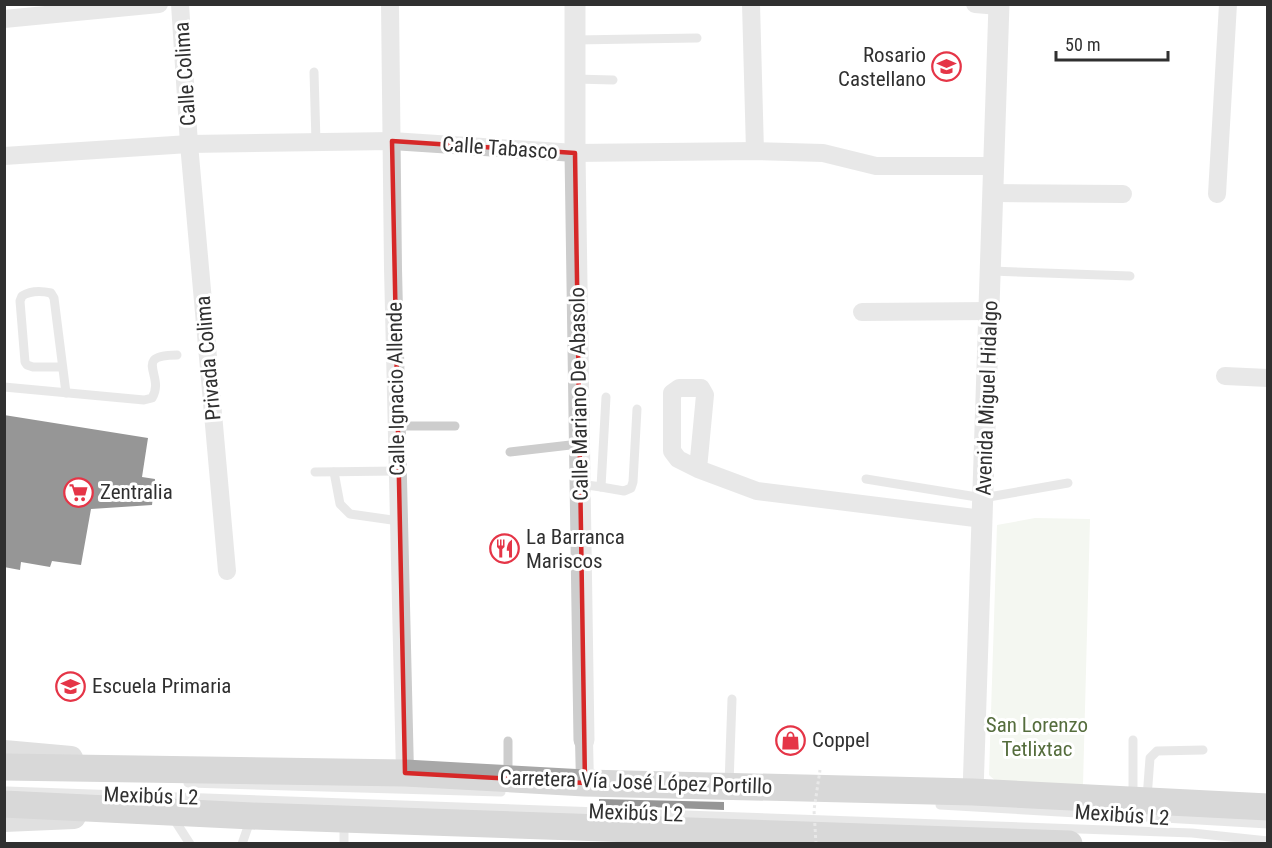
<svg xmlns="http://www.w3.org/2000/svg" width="1272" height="848" font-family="'Roboto Condensed',sans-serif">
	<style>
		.green { fill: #e7eddf }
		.building { fill: #171717 }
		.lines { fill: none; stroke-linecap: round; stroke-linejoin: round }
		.service { stroke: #cdcdcd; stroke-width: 9 }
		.minor { stroke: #cdcdcd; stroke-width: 18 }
		.tertiary { stroke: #cdcdcd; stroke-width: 21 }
		.secondary { stroke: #bababa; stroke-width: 24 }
		.primary { stroke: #a8a8a8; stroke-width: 27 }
		.path-bridge { stroke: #cdcdcd; stroke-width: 3; stroke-dasharray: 3 3; stroke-linecap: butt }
		.marked { fill: none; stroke: #d62828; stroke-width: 4.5; stroke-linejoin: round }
		.labels { text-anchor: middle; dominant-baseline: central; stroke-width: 6; stroke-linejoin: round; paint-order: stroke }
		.poi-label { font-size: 21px; fill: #303030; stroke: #fff; text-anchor: start }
		.street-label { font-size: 21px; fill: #303030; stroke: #fff }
		.park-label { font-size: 21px; fill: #556d3d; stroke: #fff }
	</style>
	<rect width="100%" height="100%" fill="#fff"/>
	<!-- green -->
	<path class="green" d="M1035 518 1090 519 1083 785 998 783 989 775 997 525Z"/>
	<!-- building -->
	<g class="building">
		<path d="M4 415 148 438 142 477 155 479 152 505 91 509 81 565 52 561 50 567 21 562 20 570 4 567Z"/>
		<path d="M599 799 724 802V810L599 805Z"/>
	</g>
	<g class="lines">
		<!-- service -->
		<g class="service">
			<path d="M575 40 697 38"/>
			<path d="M314 72 316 142"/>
			<path d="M575 79 613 80"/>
			<path d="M991 271 1130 276"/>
			<path d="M62 367H33L27 365 25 362 20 301 22 296C30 291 42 291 51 293L54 298 66 393"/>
			<path d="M4 387 144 400 152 398C166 376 131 355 177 355"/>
			<path d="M396 426H455"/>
			<path d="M510 452 579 444"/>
			<path d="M315 472 398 471"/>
			<path d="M334 472 340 504 350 514 399 521"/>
			<path d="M866 479 983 498 1068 483"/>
			<path d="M580 484 601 487 606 397"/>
			<path d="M601 487 624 491 631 488 633 482 637 409"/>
			<path d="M508 741V776"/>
			<path d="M188 783 501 792"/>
			<path d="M729 784 732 699"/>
			<path d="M7 791 1192 833 1268 841"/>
			<path d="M1133 797V740"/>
			<path d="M1147 798 1150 758 1157 751 1203 750"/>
			<path d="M940 805 1268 824"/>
			<path d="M172 816 190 844"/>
			<path d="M344 822V844"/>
			<path d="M242 844 251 818"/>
		</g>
		<!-- minor -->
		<g class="minor">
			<path d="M180 4 189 144 227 571"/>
			<path d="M390 4 393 269 405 773"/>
			<path d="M751 4 755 151"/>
			<path d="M975 4 999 6"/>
			<path d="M4 19 159 4"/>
			<path d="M4 156 189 144 392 141 575 153 755 151 823 153 876 166H995"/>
			<path d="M994 193 1123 194"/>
			<path d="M1217 194 1228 4"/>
			<path d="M862 312 990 311"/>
			<path d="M1225 376 1268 378"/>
			<path d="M698 469 705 395 701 388H679L672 393V451L678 459 698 469 757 491 983 519"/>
			<path d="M584 740 585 783"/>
		</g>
		<!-- tertiary -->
		<g class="tertiary">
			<path d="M575 4V153L584 740"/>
			<path d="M973 792 999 4"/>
		</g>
		<!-- secondary -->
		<g class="secondary">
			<path d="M4 752 71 758"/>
			<path d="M4 820 74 817"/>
		</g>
		<!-- primary -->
		<g class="primary">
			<path d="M4 767 405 773 585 783 973 792 1268 807"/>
			<path d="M4 804 252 816 1069 844"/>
		</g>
		<!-- path-bridge -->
		<path class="path-bridge" d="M816 844 814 810 820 770"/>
	</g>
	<!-- marked area -->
	<path d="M0 0H1272V848H0ZM392 141 575 153 585 783 405 773Z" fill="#fff" fill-opacity=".55" fill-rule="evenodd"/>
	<path class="marked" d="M392 141 575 153 585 783 405 773Z"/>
	<!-- icons -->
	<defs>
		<symbol id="school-ring" viewBox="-11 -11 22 22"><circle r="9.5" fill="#fff" stroke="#e53547" stroke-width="1.5"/><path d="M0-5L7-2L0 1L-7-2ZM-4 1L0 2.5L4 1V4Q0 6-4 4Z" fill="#e53547"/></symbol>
		<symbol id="supermarket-ring" viewBox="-11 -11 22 22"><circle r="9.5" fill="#fff" stroke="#e53547" stroke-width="1.5"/><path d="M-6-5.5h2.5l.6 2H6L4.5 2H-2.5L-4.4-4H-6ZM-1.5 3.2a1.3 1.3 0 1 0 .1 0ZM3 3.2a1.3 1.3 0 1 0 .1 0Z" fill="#e53547"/></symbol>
		<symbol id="restaurant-ring" viewBox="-11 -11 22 22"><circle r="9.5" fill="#fff" stroke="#e53547" stroke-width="1.5"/><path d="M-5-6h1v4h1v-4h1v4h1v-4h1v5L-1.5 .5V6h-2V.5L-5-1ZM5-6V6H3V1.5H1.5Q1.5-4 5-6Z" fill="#e53547"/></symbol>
		<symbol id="shop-ring" viewBox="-11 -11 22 22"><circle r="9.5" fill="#fff" stroke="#e53547" stroke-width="1.5"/><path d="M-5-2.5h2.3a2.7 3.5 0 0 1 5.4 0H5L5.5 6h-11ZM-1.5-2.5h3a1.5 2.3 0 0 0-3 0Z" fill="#e53547"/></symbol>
	</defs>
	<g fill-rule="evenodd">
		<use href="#school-ring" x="930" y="50" width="33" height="33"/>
		<use href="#supermarket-ring" x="62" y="476" width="33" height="33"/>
		<use href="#restaurant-ring" x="488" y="532" width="33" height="33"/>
		<use href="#school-ring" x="54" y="670" width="33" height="33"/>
		<use href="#shop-ring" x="774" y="724" width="33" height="33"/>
	</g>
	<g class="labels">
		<!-- poi labels -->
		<g class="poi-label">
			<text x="926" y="55" text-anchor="end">Rosario<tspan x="926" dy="24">Castellano</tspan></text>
			<text x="100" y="492">Zentralia</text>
			<text x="526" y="537">La Barranca<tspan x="526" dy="24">Mariscos</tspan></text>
			<text x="92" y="686">Escuela Primaria</text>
			<text x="812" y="740">Coppel</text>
		</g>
		<!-- street labels -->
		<g class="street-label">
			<text transform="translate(185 74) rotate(-94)">Calle Colima</text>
			<text transform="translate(500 148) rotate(4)">Calle Tabasco</text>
			<text transform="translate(208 358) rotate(-95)">Privada Colima</text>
			<text transform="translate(396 389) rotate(-91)">Calle Ignacio Allende</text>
			<text transform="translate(579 394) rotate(-91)">Calle Mariano De Abasolo</text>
			<text transform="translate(987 398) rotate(-88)">Avenida Miguel Hidalgo</text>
			<text transform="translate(636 782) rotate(2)">Carretera Vía José López Portillo</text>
			<text transform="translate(151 796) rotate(2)">Mexibús L2</text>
			<text transform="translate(636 813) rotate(2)">Mexibús L2</text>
			<text transform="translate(1122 815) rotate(4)">Mexibús L2</text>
		</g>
		<!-- park labels -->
		<g class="park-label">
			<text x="1037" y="725">San Lorenzo<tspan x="1037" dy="24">Tetlixtac</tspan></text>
		</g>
	</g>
	<!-- border -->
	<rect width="1272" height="848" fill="none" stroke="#303030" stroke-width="12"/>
	<!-- scale -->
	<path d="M1056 51v9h112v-9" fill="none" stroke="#303030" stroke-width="3"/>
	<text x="1065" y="51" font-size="18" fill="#303030" stroke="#ffffff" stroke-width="4.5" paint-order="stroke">50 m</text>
</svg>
